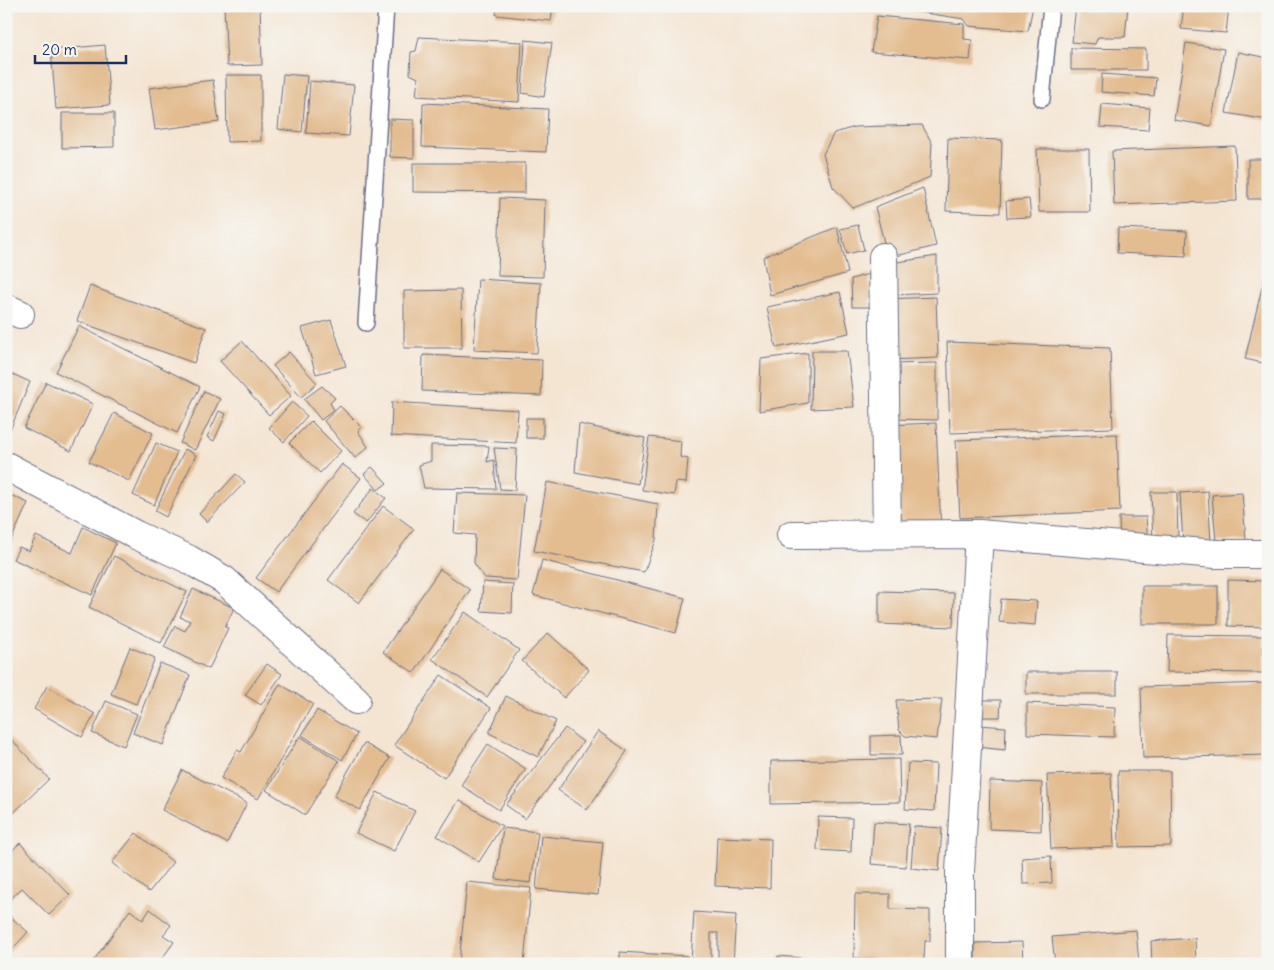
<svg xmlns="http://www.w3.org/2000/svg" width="1274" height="970" font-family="Delius,sans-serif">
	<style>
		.building { fill: #e3bc8f; fill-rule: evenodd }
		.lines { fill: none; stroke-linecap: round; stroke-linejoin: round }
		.lane-casing { stroke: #676f87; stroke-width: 18 }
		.street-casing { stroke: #676f87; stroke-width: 30 }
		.lane { stroke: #fff; stroke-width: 15 }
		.street { stroke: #fff; stroke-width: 28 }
	</style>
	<rect width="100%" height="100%" fill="#f6f6f2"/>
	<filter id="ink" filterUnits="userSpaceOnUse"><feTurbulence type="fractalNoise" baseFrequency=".02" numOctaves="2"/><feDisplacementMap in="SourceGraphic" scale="10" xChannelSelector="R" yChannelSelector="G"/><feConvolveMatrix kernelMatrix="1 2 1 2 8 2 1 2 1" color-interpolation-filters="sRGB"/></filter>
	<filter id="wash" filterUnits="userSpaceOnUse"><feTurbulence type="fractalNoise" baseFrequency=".0096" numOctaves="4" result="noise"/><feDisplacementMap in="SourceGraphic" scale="20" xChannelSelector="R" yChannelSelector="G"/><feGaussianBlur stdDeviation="1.12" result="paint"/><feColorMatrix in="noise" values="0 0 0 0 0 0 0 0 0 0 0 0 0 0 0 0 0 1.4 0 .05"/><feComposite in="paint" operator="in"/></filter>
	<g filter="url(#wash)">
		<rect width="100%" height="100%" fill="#f4e5d3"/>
		<g id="blocks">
			<!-- building -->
			<g class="building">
				<path d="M224 6H260L262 65 227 66Z"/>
				<path d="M497 6H553L551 21 496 15Z"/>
				<path d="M912 6H1033L1028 31 969 26 964 19 912 11Z"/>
				<path d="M1076 6H1128L1125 37H1098L1095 44 1072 42Z"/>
				<path d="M1184 6H1229L1226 33 1181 29Z"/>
				<path d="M877 16 964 24V39L972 40 970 60 871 52Z"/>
				<path d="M419 37 522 42 519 102 416 96 418 78 410 74 411 52 416 51Z"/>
				<path d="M525 40 552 43 544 97 522 93Z"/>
				<path d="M1186 43 1224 49 1211 126 1174 120Z"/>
				<path d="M105 45 110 105 56 109 51 50Z"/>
				<path d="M1071 48 1146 49V70H1071Z"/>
				<path d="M1238 52 1268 58V120L1226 113Z"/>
				<path d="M283 74 307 76 302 132 278 129Z"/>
				<path d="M1102 74 1156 78 1154 96 1101 92Z"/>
				<path d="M226 75H261V141L227 142Z"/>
				<path d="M213 80 219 122 155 130 149 88Z"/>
				<path d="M310 81 354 85 349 136 306 133Z"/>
				<path d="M423 103 548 109 546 152 422 147Z"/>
				<path d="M1102 104 1150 108 1148 130 1100 127Z"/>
				<path d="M62 113H114V147L62 148Z"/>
				<path d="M390 119 414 120V158L390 157Z"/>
				<path d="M922 125 932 143 930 177 853 208 833 187 823 154 834 133 855 127Z"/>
				<path d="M948 138 1002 140 1000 213 946 211Z"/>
				<path d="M1235 146 1237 201 1114 205 1112 151Z"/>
				<path d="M1037 149H1089L1090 212H1039Z"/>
				<rect x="1248" y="159" width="20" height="40"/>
				<path d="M413 163H525V193L413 192Z"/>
				<path d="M923 188 936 246 888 258 875 207Z"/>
				<path d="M500 198 545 200 543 277 498 276Z"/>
				<path d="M1029 199 1031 217 1007 218 1006 201Z"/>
				<path d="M858 225 864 250 847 254 840 229Z"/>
				<path d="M837 227 848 273 770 295 763 257Z"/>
				<path d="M1118 228 1187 231 1186 256 1117 253Z"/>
				<path d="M937 256V293L893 295 891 263Z"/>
				<path d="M1267 266H1268V364L1245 359Z"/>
				<path d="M869 274 870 307H852L851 279Z"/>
				<path d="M478 279 541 283 537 353 474 350Z"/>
				<path d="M90 286 206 328 194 363 77 321Z"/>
				<path d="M461 290 462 348H404V291Z"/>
				<path d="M840 292 849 333 776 348 767 307Z"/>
				<path d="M936 297 938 358 888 360 886 299Z"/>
				<path d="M331 320 346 366 316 374 302 328Z"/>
				<path d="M79 326 200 387 177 433 56 372Z"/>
				<path d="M242 341 291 396 269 415 220 361Z"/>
				<path d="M947 342 1110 348 1113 428 950 433Z"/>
				<path d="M812 351H847L854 407 811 409Z"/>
				<path d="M289 352 317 383 301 397 273 366Z"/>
				<path d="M808 353V403L759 411 761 359Z"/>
				<path d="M423 355 542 360 541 396 422 391Z"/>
				<path d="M937 363V420L888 419 889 364Z"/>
				<path d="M6 371 30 382 10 430 6 429Z"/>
				<path d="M46 382 93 404 71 451 24 428Z"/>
				<path d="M322 386 335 398 330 403 334 410 321 420 304 399Z"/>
				<path d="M204 391 220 399 195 450 180 443Z"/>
				<path d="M292 402 307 416 284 442 269 428Z"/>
				<path d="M392 402 518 410 516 443 391 436Z"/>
				<path d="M340 406 361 427 358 431 368 447 355 458 324 421Z"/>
				<path d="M219 411 226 414 214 441 207 437Z"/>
				<path d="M114 413 153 433 129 481 89 462Z"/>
				<rect x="526" y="418" width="17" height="20"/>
				<path d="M311 421 341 451 320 473 289 443Z"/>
				<path d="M936 423 941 530 893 532 887 425Z"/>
				<path d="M579 424 645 438 638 484 575 472Z"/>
				<path d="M1117 434 1120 511 960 518 956 440Z"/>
				<path d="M649 437 681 441 680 457 688 459 686 483 676 482 674 495 642 490Z"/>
				<path d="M156 443 177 452 154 505 133 495Z"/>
				<path d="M431 445 489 446 487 462 494 460 496 489 424 488 419 465 431 461Z"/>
				<path d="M494 448 517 449 515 490 500 489Z"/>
				<path d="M185 449 196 455 166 517 155 511Z"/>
				<path d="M342 464 361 478 276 592 256 578Z"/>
				<path d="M372 467 387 483 378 490 364 474Z"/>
				<path d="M236 474 245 482 207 522 199 514Z"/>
				<path d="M547 482 658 504 656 540 644 572 534 551Z"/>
				<path d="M373 488 386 498 366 523 353 514Z"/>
				<path d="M1208 491 1211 542 1183 544 1180 493Z"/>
				<path d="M1151 492H1177L1178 543H1153Z"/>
				<path d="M6 493 28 503 6 551Z"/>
				<path d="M457 493 525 495 517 580 485 578 474 563 475 535 454 533Z"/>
				<path d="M1242 493 1246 540 1216 542 1212 495Z"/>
				<path d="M383 506 414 529 359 603 328 580Z"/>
				<path d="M1119 517H1146L1148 544 1120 545Z"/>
				<path d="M83 527 116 543 92 595 13 559 19 547 29 551 36 536 72 553Z"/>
				<path d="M114 556 187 592 161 643 89 607Z"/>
				<path d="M542 560 685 598 676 633 533 595Z"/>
				<path d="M440 569 470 590 414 673 383 652Z"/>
				<path d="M1228 580 1268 581V627L1228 626Z"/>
				<path d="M483 582 513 584 512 613 481 611Z"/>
				<rect x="1142" y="586" width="76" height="38"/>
				<path d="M193 589 234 608 225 627 228 628 209 669 164 647 175 626 185 631 190 621 180 617Z"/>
				<path d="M879 591 954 593 953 627 879 624Z"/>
				<path d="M1001 599 1037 601 1035 625 999 622Z"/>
				<path d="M465 612 519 650 487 697 432 659Z"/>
				<path d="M548 633 589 670 564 698 522 661Z"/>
				<path d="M1168 635 1263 636V673L1167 672Z"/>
				<path d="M130 647 155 658 136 704 111 694Z"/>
				<path d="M160 663 190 675 163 745 133 733Z"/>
				<path d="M267 664 282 674 261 705 245 695Z"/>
				<rect x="1026" y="672" width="91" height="22"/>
				<path d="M441 675 491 708 444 778 394 745Z"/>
				<path d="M1268 683V755L1143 758 1141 687Z"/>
				<path d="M280 684 313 704 258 799 221 778 237 750 241 752Z"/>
				<path d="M47 686 95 714 82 737 34 709Z"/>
				<path d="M506 696 556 721 538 757 489 733Z"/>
				<path d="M942 699 937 739 905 736 899 730 896 700Z"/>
				<path d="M980 700H1001L1000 717H980Z"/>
				<path d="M106 701 137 714 124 746 92 733Z"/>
				<path d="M1027 703 1115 707 1114 737 1027 734Z"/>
				<path d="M317 710 357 734 342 760 302 735Z"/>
				<path d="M979 725 1006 727 1005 750 977 747Z"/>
				<path d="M565 728 583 742 525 819 506 805Z"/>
				<path d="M598 731 627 751 587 810 558 790Z"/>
				<path d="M6 734 49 779 6 820Z"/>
				<path d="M901 735 902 755H871V736Z"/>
				<path d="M300 736 339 761 305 815 266 790Z"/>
				<path d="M364 743 390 758 360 810 334 796Z"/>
				<path d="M488 744 526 769 499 810 461 785Z"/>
				<path d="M899 759 900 802 771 804V761Z"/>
				<path d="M908 763 936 764 934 811 905 809Z"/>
				<path d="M182 770 247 803 227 843 162 810Z"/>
				<path d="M1118 771H1170L1171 846 1119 847Z"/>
				<path d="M1111 773 1114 847 1051 849 1047 775Z"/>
				<path d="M990 781 1042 783 1041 831 989 829Z"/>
				<path d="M377 792 415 811 394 851 356 833Z"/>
				<path d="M459 800 502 826 479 862 437 836Z"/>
				<path d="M818 817 852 818 851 852 817 850Z"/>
				<path d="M874 822 909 824 906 867 871 864Z"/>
				<path d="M914 826 942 828 939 871 911 868Z"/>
				<path d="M503 828 538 832 531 883 496 879Z"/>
				<path d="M136 833 173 862 149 892 112 863Z"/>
				<path d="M541 836 603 842 598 895 536 889Z"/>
				<path d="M717 837 771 839 770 888 715 886Z"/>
				<path d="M20 843 70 895 49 915 22 888 6 903V856Z"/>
				<path d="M1051 856 1052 883 1023 884 1022 858Z"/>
				<path d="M467 882 531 888 524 964H459Z"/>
				<path d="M855 894H890V909L930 910V941H925L924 959 854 958Z"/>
				<path d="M150 909 171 925 163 935 174 942 158 964H91L130 910 143 920Z"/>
				<path d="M694 912 736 915 733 964H691ZM711 933H718V961H711Z"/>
				<path d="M6 913 28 932 6 956Z"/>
				<path d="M1136 930 1139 964H1055L1052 937Z"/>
				<path d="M1195 938 1196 964H1152L1151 941Z"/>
				<path d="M1022 942 1023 962 975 964V943Z"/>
				<path d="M620 952 687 956V964H620Z"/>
				<path d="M778 956 815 959V964H778Z"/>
			</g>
		</g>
	</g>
	<g filter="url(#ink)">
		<use href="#blocks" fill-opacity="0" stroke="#676f87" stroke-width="1"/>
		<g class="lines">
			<defs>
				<g id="lane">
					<path d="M1042 99 1051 6"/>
					<path d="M366 323 386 6"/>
				</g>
				<g id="street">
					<path d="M883 257 887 534"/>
					<path d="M6 308 20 314"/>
					<path d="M6 466 136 535 188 559 224 580 356 700"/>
					<path d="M791 535 979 534 1216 554H1268"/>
					<path d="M960 964V872L979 534"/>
				</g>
			</defs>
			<!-- lane casing -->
			<use href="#lane" class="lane-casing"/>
			<!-- street casing -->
			<use href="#street" class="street-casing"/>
			<!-- lane -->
			<use href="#lane" class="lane"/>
			<!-- street -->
			<use href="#street" class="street"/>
		</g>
	</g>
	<!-- margin -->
	<rect width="1274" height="970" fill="none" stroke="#f6f6f2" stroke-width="25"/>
	<!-- scale -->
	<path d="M35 55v8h91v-8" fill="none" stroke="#1b2f5e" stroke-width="2.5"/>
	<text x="42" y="55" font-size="15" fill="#1b2f5e" stroke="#f6f6f2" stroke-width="4" paint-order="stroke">20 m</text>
</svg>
